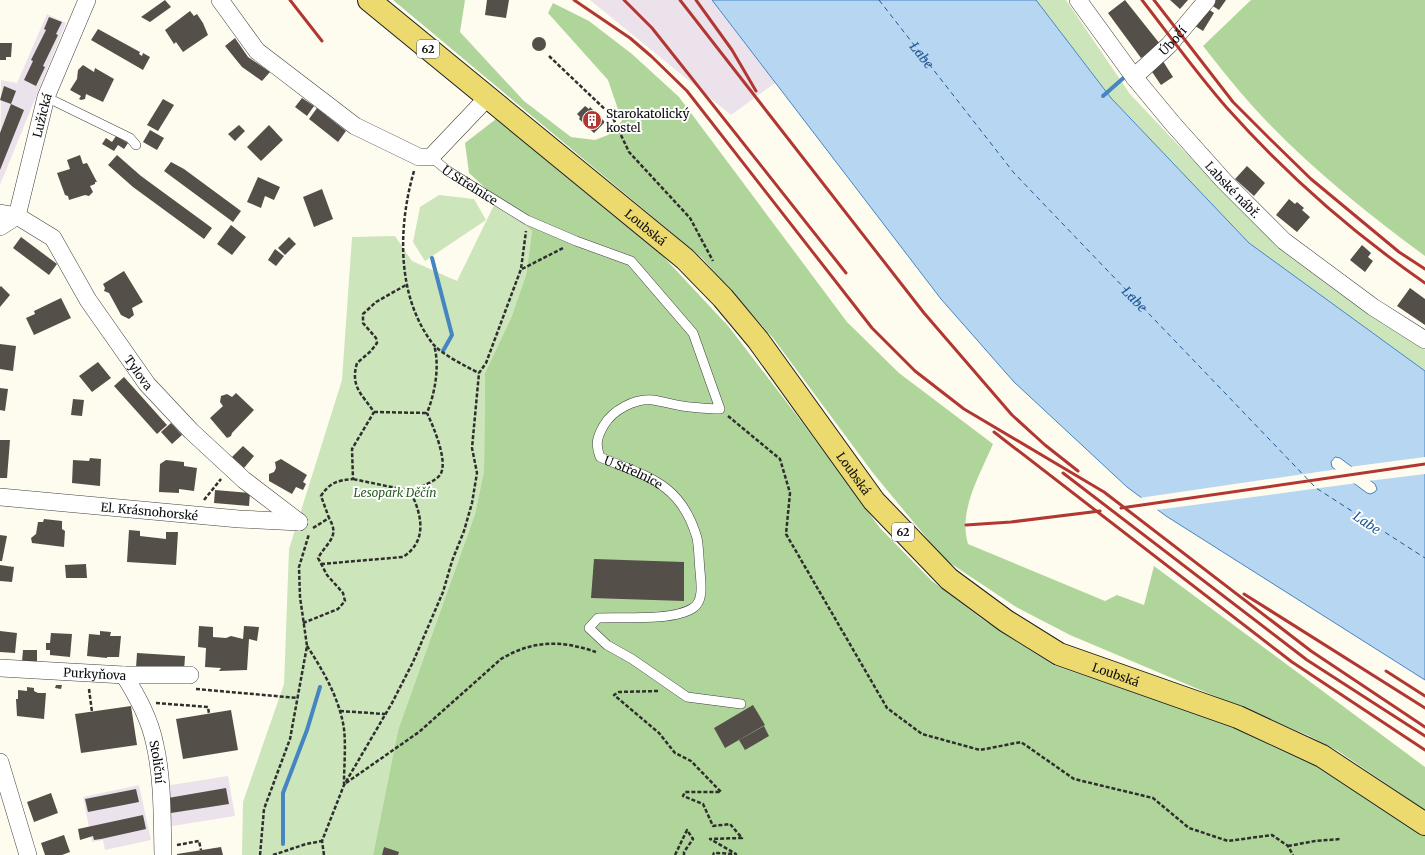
<svg xmlns="http://www.w3.org/2000/svg" width="1425" height="855" font-family="Merriweather,serif">
	<style>
		.industrial { fill: #ebe2eb }
		.green { fill: #cde5bb }
		.forest { fill: #b0d59b }
		.water { fill: #b7d6f1; stroke: #4485c2; fill-rule: evenodd }
		.pier { fill: #fefcef }
		.lines { fill: none; stroke-linecap: round; stroke-linejoin: round }
		.stream { stroke: #4485c2; stroke-width: 4 }
		.ferry { stroke: #215895; stroke-width: 1; stroke-dasharray: 5 4; stroke-linecap: butt }
		.building { fill: #554f4a }
		.lane-casing { stroke: #404040; stroke-width: 10 }
		.street-casing { stroke: #404040; stroke-width: 18 }
		.primary-casing { stroke: #1e1e1e; stroke-width: 24 }
		.path { stroke: #2f2f2f; stroke-width: 2.5; stroke-dasharray: 4 2; stroke-linecap: butt }
		.lane { stroke: #fff; stroke-width: 9 }
		.street { stroke: #fff; stroke-width: 17 }
		.primary { stroke: #edda6f; stroke-width: 22 }
		.rail { stroke: #b23631; stroke-width: 3 }
		.labels { text-anchor: middle; dominant-baseline: central; stroke-width: 4; stroke-linejoin: round; paint-order: stroke }
		.shield { fill: #fff; stroke: #565656; stroke-width: 1 }
		.shield-label { font-size: 11px; font-weight: bold; fill: #0d0d0d }
		.street-label { font-size: 12px; fill: #0d0d0d; stroke: #fff }
		.poi-label { font-size: 12px; fill: #0d0d0d; stroke: #fff; text-anchor: start }
		.park-label { font-size: 12px; font-style: italic; fill: #2a5f23; stroke: #fff }
		.water-label { font-size: 13px; font-style: italic; fill: #215895; stroke: #fff }
	</style>
	<rect width="100%" height="100%" fill="#fefcef"/>
	<!-- industrial -->
	<g class="industrial">
		<path d="M590 0H712L775 83 731 115Z"/>
		<path d="M47 14 66 23 0 185 1 80 17 83Z"/>
		<path d="M228 776 235 816 172 826 165 786Z"/>
		<path d="M139 785 151 840 105 850 103 840 92 842 83 797Z"/>
	</g>
	<!-- green -->
	<g class="green">
		<path d="M1036 0H1066L1130 94 1180 147 1276 242 1425 350V371L1249 243 1111 98Z"/>
		<path d="M439 195 474 199 486 220 425 261 413 242 420 207Z"/>
		<path d="M497 199 532 231 526 275 511 318 485 373 484 471 475 514 398 730 373 855H242L243 802 284 684 289 549 342 380 352 237 395 236 412 261 457 281Z"/>
	</g>
	<!-- forest -->
	<g class="forest">
		<path d="M393 0H465L460 32 524 101 571 137 595 140 608 135 622 121 608 80 548 13 553 3 589 21 632 54 679 97 847 322 899 373 993 444C980 475 958 510 968 544L1105 601 1117 595 1144 605 1154 566 1425 767V810L1338 751 1307 735 1070 635 1016 607 944 559 873 473 773 338 702 258Z"/>
		<path d="M1251 0H1425V256C1361 209 1293 154 1241 93 1228 78 1216 62 1203 46Z"/>
		<path d="M496 119 600 201 659 252 729 327 804 425 880 528 932 581 982 619 1053 665 1232 726 1325 768 1425 835V855H373L398 730 475 514 484 471 485 373 511 318 526 275 532 231 469 173 465 143Z"/>
	</g>
	<!-- water -->
	<path class="water" d="M712 0H1036L1111 98 1249 243 1425 371V680L1166 516 1127 487 1014 382 941 299ZM1335 457 1340 458 1375 484 1377 489 1375 492 1370 494 1367 493 1332 467 1331 462Z"/>
	<!-- pier -->
	<g class="pier">
		<path d="M1425 457V474L1368 481 1349 467Z"/>
		<path d="M1338 469 1357 483 1156 510 1139 498Z"/>
	</g>
	<g class="lines">
		<!-- stream -->
		<g class="stream">
			<path d="M1103 96 1128 74"/>
			<path d="M432 258 452 335 443 351"/>
			<path d="M283 844V793L307 730 320 687"/>
		</g>
		<!-- ferry -->
		<path class="ferry" id="s1" d="M879 0 1014 173 1316 488 1425 558"/>
	</g>
	<!-- building -->
	<g class="building">
		<path d="M165 0 171 7 150 22 141 17Z"/>
		<path d="M487 0H509L506 18 485 15Z"/>
		<path d="M1125 0 1160 44 1141 58 1108 13Z"/>
		<path d="M1170 0H1188L1180 9Z"/>
		<path d="M1210 0H1226L1219 10 1208 3Z"/>
		<path d="M1204 6 1214 13 1203 31 1192 24Z"/>
		<path d="M190 11 194 16 197 14 203 23 208 35 183 52 176 42 174 44 165 30Z"/>
		<path d="M49 17 62 22 56 34 58 35 43 66 45 67 36 86 24 80 33 61 31 60 46 30 44 29Z"/>
		<path d="M98 29 140 52 139 54 142 56 143 53 150 57 143 70 91 40Z"/>
		<circle cx="539" cy="44" r="7"/>
		<path d="M235 38 248 57 270 72 262 81 242 67 225 46Z"/>
		<path d="M0 43H12L11 57H6V60H0Z"/>
		<path d="M1161 58 1173 77 1161 85 1148 66Z"/>
		<path d="M83 65 94 72 95 68 114 79 103 102 86 94 85 99 81 100 79 99 81 96 70 90 77 79 78 70Z"/>
		<path d="M4 86 16 91 11 104 0 100Z"/>
		<path d="M302 98 314 106 307 116 295 107Z"/>
		<path d="M163 99 174 105 158 131 147 125Z"/>
		<path d="M11 104 24 110 0 170V133Z"/>
		<path d="M585 106 589 109 590 107 605 122 594 133 579 119 580 117 577 114Z"/>
		<path d="M317 108 346 131 338 142 309 119Z"/>
		<path d="M239 125 245 131 235 141 228 134Z"/>
		<path d="M269 125 283 140 261 161 247 147Z"/>
		<path d="M150 130 164 138 157 150 143 142Z"/>
		<path d="M116 136 128 143 124 149 118 145 114 151 102 144 106 138 112 142Z"/>
		<path d="M80 155 83 164 87 163 97 182H95V184L90 186 93 192 89 196 85 195 69 200 68 196 65 195 57 173 70 169 67 160Z"/>
		<path d="M117 155 141 176 212 228 204 239 133 187 108 165Z"/>
		<path d="M171 162 184 169 241 211 233 222 164 171Z"/>
		<path d="M1247 166 1265 183 1254 196 1235 179Z"/>
		<path d="M258 177 280 187 274 200 265 196 261 208 247 202Z"/>
		<path d="M322 189 333 219 314 227 303 197Z"/>
		<path d="M1289 199 1295 204 1297 202 1304 208 1302 210 1310 217 1297 232 1276 215Z"/>
		<path d="M231 225 246 237 232 255 217 244Z"/>
		<path d="M21 237 57 264 49 275 13 248Z"/>
		<path d="M289 237 296 244 285 255 278 248Z"/>
		<path d="M1362 245 1371 253 1368 257 1373 261 1365 272 1350 260Z"/>
		<path d="M275 249 284 256 276 266 268 260Z"/>
		<path d="M124 271 143 302 132 308 134 315 129 319 121 315 109 293 104 291 105 288 103 284Z"/>
		<path d="M1 286 10 295 0 307V287Z"/>
		<path d="M1410 288 1425 299V325L1397 306Z"/>
		<path d="M61 298 71 318 34 335 26 318 35 314 34 311Z"/>
		<path d="M0 344 16 346 13 371 0 369Z"/>
		<path d="M98 362 111 378 92 392 79 376Z"/>
		<path d="M124 377 167 425 157 434 114 386Z"/>
		<path d="M0 388 8 389 5 411 0 410Z"/>
		<path d="M236 393 254 410 232 433 231 436 227 438 210 418 223 406 220 402 221 396 227 394 232 397Z"/>
		<path d="M73 399 84 400 82 416 71 415Z"/>
		<path d="M171 423 182 435 172 444 161 432Z"/>
		<path d="M0 440H10L7 478H0Z"/>
		<path d="M243 446 254 456 244 468 232 457Z"/>
		<path d="M90 458 101 459 100 486 72 483 73 460 89 461Z"/>
		<path d="M281 459 307 475 303 482 306 484 303 490 296 487 292 494 269 481V474L274 472 276 468 275 462Z"/>
		<path d="M166 460 184 462V466L197 468 194 491 179 489V493L159 492 160 464Z"/>
		<path d="M215 490 250 493 249 506 214 503Z"/>
		<path d="M44 519 62 521V529L65 531 64 547 32 543 31 538 36 534 38 522H43Z"/>
		<path d="M129 530 140 531V536L166 539V532H178L176 565 127 562Z"/>
		<path d="M0 535 7 536 2 561H0Z"/>
		<path d="M594 559 684 562V601L591 598Z"/>
		<path d="M86 564 87 578H66L65 565Z"/>
		<path d="M0 565 14 567 12 582 0 581Z"/>
		<path d="M199 626 213 627V637L226 638 231 636 243 639 244 626 259 627 257 641 249 639 247 670 219 671 221 668 205 667 206 648 198 647Z"/>
		<path d="M0 631 17 633 15 653 0 652Z"/>
		<path d="M100 631 111 632 110 636H121L119 657H107V658L87 656 89 634 100 635Z"/>
		<path d="M51 633 72 634 70 657 50 655V650H46V643H50Z"/>
		<path d="M23 650H37V663L22 662Z"/>
		<path d="M137 653 185 656 184 671 136 668Z"/>
		<path d="M56 685H62L61 689 55 688Z"/>
		<path d="M27 687 34 688V691L38 693H46L44 719 17 716 16 699H18V690L27 691Z"/>
		<path d="M753 705 765 725 725 748 714 728Z"/>
		<path d="M131 706 137 745 81 753 75 714Z"/>
		<path d="M231 710 238 750 183 759 176 719Z"/>
		<path d="M764 726 769 736 745 750 739 740Z"/>
		<path d="M226 788 229 804 171 813 168 798Z"/>
		<path d="M136 789 139 802 88 812 85 799Z"/>
		<path d="M51 793 58 813 34 822 27 802Z"/>
		<path d="M143 815 146 829 101 839 94 840 93 836 80 840 78 829Z"/>
		<path d="M64 835 70 852 62 855H45L41 843Z"/>
		<path d="M221 847 223 855H177V854Z"/>
		<path d="M384 847 399 852 398 855H382Z"/>
	</g>
	<g class="lines">
		<defs>
			<g id="lane">
				<path d="M46 97 130 138 136 145"/>
				<path id="s2" d="M431 157 448 171 527 220 576 241 631 261 693 333 720 409C710 409 700 408 690 407 677 406 666 402 653 400 635 398 613 410 604 425 597 437 595 444 600 457 648 477 681 483 697 538 699 548 699 561 700 571 701 583 704 601 693 608 674 621 622 617 598 618L589 628 607 645 632 659 687 697 741 704"/>
			</g>
			<g id="street">
				<path d="M220 0 257 51 355 126 419 157H431L488 97"/>
				<path id="s3" d="M1078 0 1134 77 1173 124 1224 181 1284 241 1373 307 1425 340"/>
				<path id="s4" d="M1134 77 1169 45 1207 0"/>
				<path id="s5" d="M0 213 17 216 53 238 88 300 147 384 191 431 244 480 299 522"/>
				<path id="s6" d="M0 227 17 216 46 97 87 0"/>
				<path id="s7" d="M0 497 239 519 299 522"/>
				<path id="s8" d="M0 668 124 675H190"/>
				<path id="s9" d="M124 675C137 696 150 719 155 745 163 780 162 819 163 855"/>
				<path d="M0 762 28 855"/>
			</g>
			<g id="primary">
				<path id="s10" d="M369 0 685 259 723 298 758 340 874 501 949 579 1006 621 1059 654 1238 717 1322 756 1425 824"/>
			</g>
		</defs>
		<!-- lane casing -->
		<use href="#lane" class="lane-casing"/>
		<!-- street casing -->
		<use href="#street" class="street-casing"/>
		<!-- primary casing -->
		<use href="#primary" class="primary-casing"/>
		<!-- path -->
		<g class="path">
			<path d="M549 56 612 116 629 152 690 218 713 261"/>
			<path d="M414 171C398 226 396 296 433 344 441 354 467 367 479 373"/>
			<path d="M522 269 563 248"/>
			<path d="M374 412 427 413"/>
			<path d="M728 416 780 459 790 493 786 534 887 708 922 734 980 750 1021 742 1074 779 1153 798 1189 828 1228 841 1272 835 1288 846 1293 855"/>
			<path d="M410 491C418 487 434 483 440 475 449 462 433 426 427 413 435 393 440 366 434 345"/>
			<path d="M204 500 221 479"/>
			<path d="M313 528 329 518 321 496C329 483 338 480 353 479L352 449 374 412C362 394 350 387 357 363L371 351 377 343 376 338 363 323V314L376 302 406 285"/>
			<path d="M321 564 403 557C428 541 422 514 410 491L353 479"/>
			<path d="M303 623 338 609 345 601 343 593 327 575 318 558C328 541 340 537 329 518"/>
			<path d="M307 646C323 670 340 700 344 729 346 747 344 766 344 784"/>
			<path d="M89 689 92 712"/>
			<path d="M196 689 298 698"/>
			<path d="M658 691 619 692 614 695 659 733 675 753 691 761 721 792H685L683 796 703 804 713 826 730 824 742 838 710 839 736 854 714 853 713 855"/>
			<path d="M156 703 208 707 209 714"/>
			<path d="M340 711 385 714"/>
			<path d="M346 783 419 732 501 659C533 640 561 640 596 652"/>
			<path d="M177 845 199 841 201 850"/>
			<path d="M1288 846 1315 841 1341 839"/>
			<path d="M260 855 264 809 290 739 307 646 300 597 299 567 309 534"/>
			<path d="M273 855 306 844 322 841"/>
			<path d="M324 855 322 841 344 785 392 703 413 662 443 592 452 561 464 531 472 503 477 473 472 448 479 373 486 363 521 269 526 231"/>
			<path d="M675 855 687 830 693 839 684 852V855"/>
		</g>
		<!-- lane -->
		<use href="#lane" class="lane"/>
		<!-- street -->
		<use href="#street" class="street"/>
		<!-- primary -->
		<use href="#primary" class="primary"/>
		<!-- rail -->
		<g class="rail">
			<path d="M290 0 322 41"/>
			<path d="M574 0 630 38 651 56 687 91 872 328 915 371 964 409 1104 492 1311 651 1425 727"/>
			<path d="M624 0 652 28 846 273"/>
			<path d="M680 0 924 313 1012 415 1045 445 1078 471"/>
			<path d="M696 0 732 50 756 91"/>
			<path d="M1142 0C1170 36 1197 74 1227 108 1285 173 1353 233 1425 283"/>
			<path d="M1154 0 1233 102 1271 140 1311 179 1399 252 1425 269"/>
			<path d="M994 432 1292 662 1425 750"/>
			<path d="M1063 473 1307 660 1425 736"/>
			<path d="M1121 508 1425 464"/>
			<path d="M966 525 1011 522 1100 511"/>
			<path d="M1244 594 1425 708"/>
			<path d="M1386 671 1425 696"/>
		</g>
	</g>
	<!-- icons -->
	<defs>
		<symbol id="building-disc" viewBox="-11 -11 22 22"><circle r="9.5" fill="#b23631" stroke="#fff"/><path d="M-4-6H4V6H1V3H-1V6H-4ZM-2.5-4.3h1.7v1.8h-1.7ZM.8-4.3h1.7v1.8H.8ZM-2.5-1h1.7V.8h-1.7ZM.8-1h1.7V.8H.8Z" fill="#fff"/></symbol>
	</defs>
	<g fill-rule="evenodd">
		<use href="#building-disc" x="581" y="109" width="22" height="22"/>
	</g>
	<g class="labels">
		<!-- shield labels -->
		<g class="shield">
			<rect x="417" y="40" width="22" height="18" rx="3"/>
			<rect x="892" y="523" width="22" height="18" rx="3"/>
		</g>
		<g class="shield-label">
			<text x="428" y="49">62</text>
			<text x="903" y="532">62</text>
		</g>
		<!-- street labels -->
		<g class="street-label">
			<text stroke="none"><textPath href="#s4" startOffset="53">Úbočí</textPath></text>
			<text stroke="none"><textPath href="#s6" startOffset="124">Lužická</textPath></text>
			<text stroke="none"><textPath href="#s2" startOffset="48">U Střelnice</textPath></text>
			<text stroke="none"><textPath href="#s3" startOffset="245">Labské nábř.</textPath></text>
			<text stroke="none"><textPath href="#s10" startOffset="358">Loubská</textPath></text>
			<text stroke="none"><textPath href="#s5" startOffset="219">Tylova</textPath></text>
			<text stroke="none"><textPath href="#s2" startOffset="598">U Střelnice</textPath></text>
			<text stroke="none"><textPath href="#s10" startOffset="682">Loubská</textPath></text>
			<text stroke="none"><textPath href="#s7" startOffset="150">El. Krásnohorské</textPath></text>
			<text stroke="none"><textPath href="#s8" startOffset="95">Purkyňova</textPath></text>
			<text stroke="none"><textPath href="#s10" startOffset="1018">Loubská</textPath></text>
			<text stroke="none"><textPath href="#s9" startOffset="94">Stoliční</textPath></text>
		</g>
		<!-- poi labels -->
		<g class="poi-label">
			<text x="606" y="113">Starokatolický<tspan x="606" dy="14">kostel</tspan></text>
		</g>
		<!-- park labels -->
		<g class="park-label">
			<text x="395" y="492">Lesopark Děčín</text>
		</g>
		<!-- water labels -->
		<g class="water-label">
			<text stroke="none"><textPath href="#s1" startOffset="70">Labe</textPath></text>
			<text stroke="none"><textPath href="#s1" startOffset="394">Labe</textPath></text>
			<text transform="translate(1367 523) rotate(34)">Labe</text>
		</g>
	</g>
</svg>
